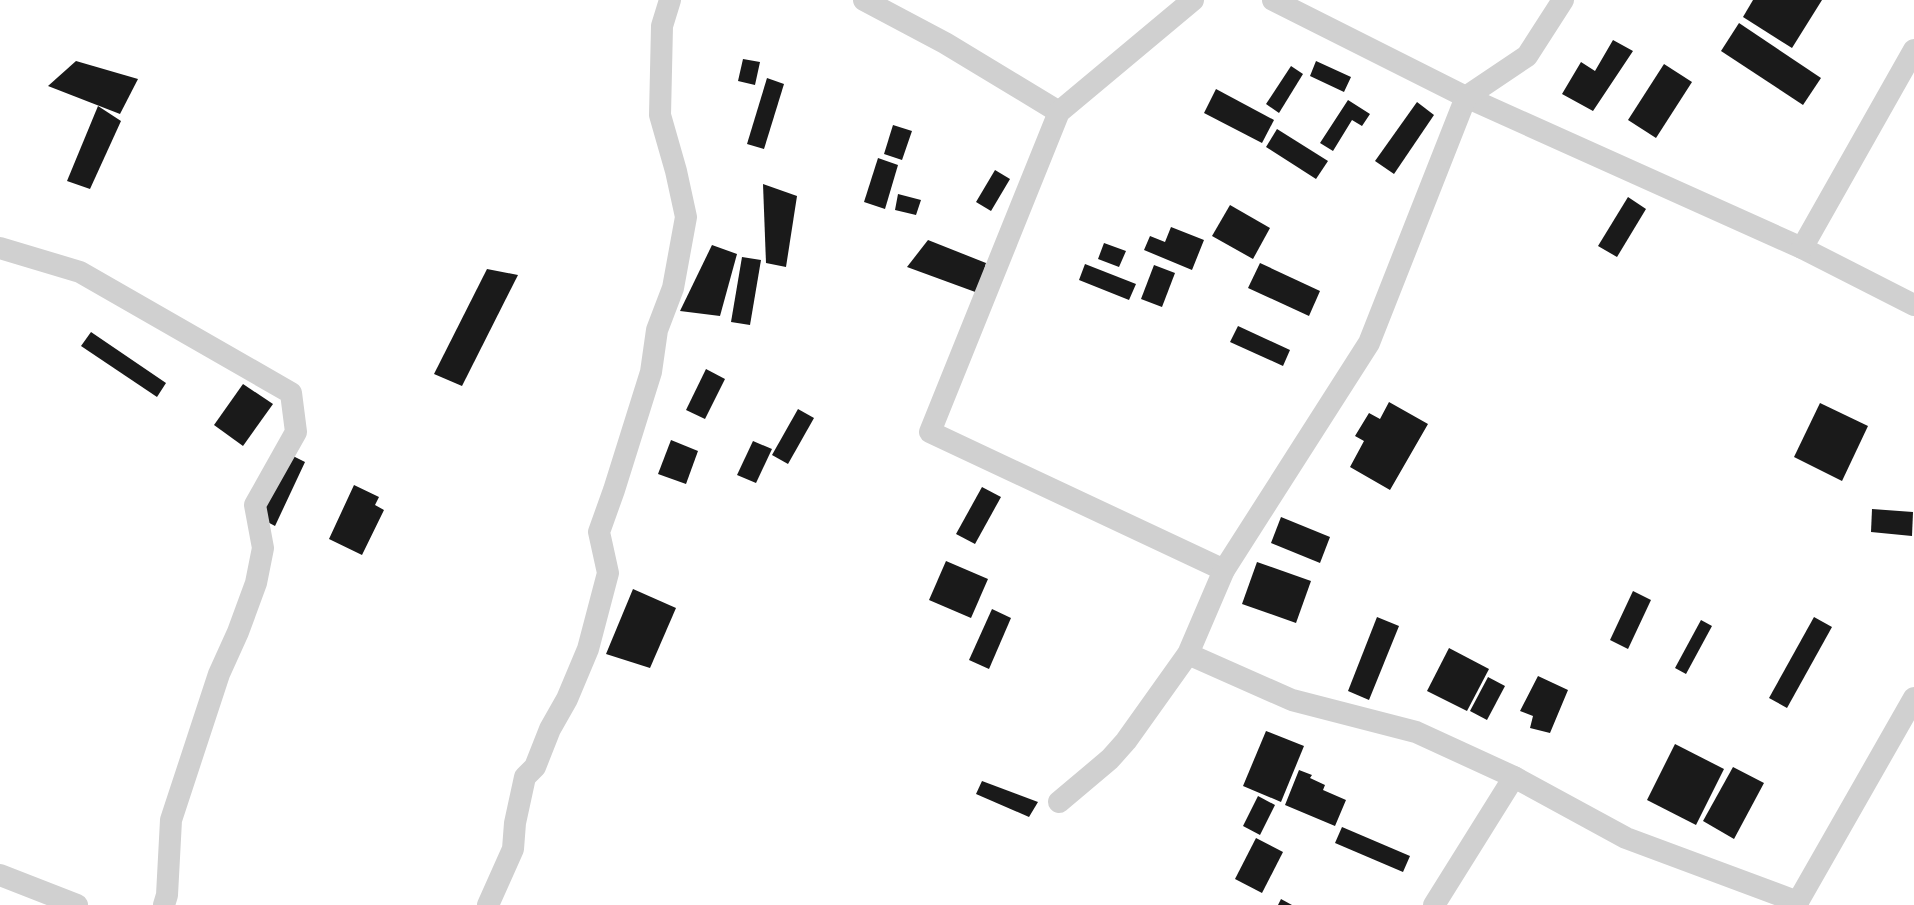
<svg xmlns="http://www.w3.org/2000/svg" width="1914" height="905" font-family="'Work Sans',sans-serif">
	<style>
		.building { fill: #1a1a1a }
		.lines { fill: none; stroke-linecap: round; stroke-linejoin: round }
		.minor { stroke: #d0d0d0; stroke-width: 22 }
	</style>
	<rect width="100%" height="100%" fill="#fff"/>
	<!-- building -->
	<g class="building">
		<path d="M1753 0H1822L1792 48 1743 17Z"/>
		<path d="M1739 23 1821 78 1803 105 1721 51Z"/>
		<path d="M1613 40 1633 51 1593 111 1562 94 1581 62 1595 71Z"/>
		<path d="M743 59 760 62 755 85 738 81Z"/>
		<path d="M76 61 138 79 120 114 48 86Z"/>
		<path d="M1316 61 1351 77 1344 92 1310 76Z"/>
		<path d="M1664 64 1692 82 1656 138 1628 120Z"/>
		<path d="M1291 66 1303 74 1279 113 1266 104Z"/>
		<path d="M767 78 784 84 764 149 747 144Z"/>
		<path d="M1216 89 1274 120 1262 143 1204 113Z"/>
		<path d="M1348 100 1370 114 1362 126 1352 120 1333 151 1320 143Z"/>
		<path d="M1417 102 1434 115 1394 174 1375 161Z"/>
		<path d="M98 106 121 121 90 189 67 181Z"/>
		<path d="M893 125 912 131 902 160 884 154Z"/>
		<path d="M1277 129 1328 161 1316 179 1266 147Z"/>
		<path d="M878 158 898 165 885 209 864 202Z"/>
		<path d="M995 170 1010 179 991 211 976 202Z"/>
		<path d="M763 184 797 196 786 267 766 263Z"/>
		<path d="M898 194 921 200 916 215 895 210Z"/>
		<path d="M1628 197 1646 209 1617 257 1598 246Z"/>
		<path d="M1230 205 1270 228 1253 259 1212 236Z"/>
		<path d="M1171 227 1204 240 1192 270 1144 250 1150 236 1165 242Z"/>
		<path d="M928 240 986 263 978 293 907 267Z"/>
		<path d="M1104 243 1126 251 1119 267 1098 259Z"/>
		<path d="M712 245 737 254 720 316 680 311Z"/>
		<path d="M742 257 761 260 750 325 731 322Z"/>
		<path d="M1260 263 1320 291 1309 316 1248 288Z"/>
		<path d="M1085 264 1136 284 1129 300 1079 280Z"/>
		<path d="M1154 265 1175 273 1162 307 1141 299Z"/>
		<path d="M487 269 518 275 462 386 434 374Z"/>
		<path d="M1238 326 1290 350 1283 366 1230 342Z"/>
		<path d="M91 332 166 383 157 397 81 346Z"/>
		<path d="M706 369 725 379 705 419 686 410Z"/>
		<path d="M243 384 273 404 243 446 214 425Z"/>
		<path d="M1389 402 1428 424 1390 490 1350 467 1364 441 1355 436 1369 413 1380 419Z"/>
		<path d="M1820 403 1868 426 1842 481 1794 457Z"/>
		<path d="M798 409 814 418 788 464 772 455Z"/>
		<path d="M671 440 698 451 686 484 658 474Z"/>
		<path d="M753 441 772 449 756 483 737 475Z"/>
		<path d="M291 455 305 462 275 526 260 518Z"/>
		<path d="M354 485 379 497 375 505 384 510 362 555 329 539Z"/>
		<path d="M982 487 1001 497 975 544 956 534Z"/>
		<path d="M1872 509 1913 512 1912 536 1871 532Z"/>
		<path d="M1281 517 1330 537 1320 563 1271 543Z"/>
		<path d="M946 561 988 579 971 618 929 600Z"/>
		<path d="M1257 562 1311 581 1296 623 1242 604Z"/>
		<path d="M633 589 676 608 650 668 606 654Z"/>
		<path d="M1633 591 1651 600 1628 649 1610 640Z"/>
		<path d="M992 609 1011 618 989 669 969 660Z"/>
		<path d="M1377 617 1399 626 1369 700 1348 691Z"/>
		<path d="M1814 617 1832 627 1787 708 1769 698Z"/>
		<path d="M1701 620 1712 626 1686 674 1675 668Z"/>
		<path d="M1449 648 1489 669 1467 711 1427 691Z"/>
		<path d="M1538 676 1568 690 1550 733 1530 728 1533 716 1520 711Z"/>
		<path d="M1488 677 1505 686 1487 720 1470 711Z"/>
		<path d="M1266 731 1304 746 1281 802 1243 786Z"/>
		<path d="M1675 744 1724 769 1696 825 1647 800Z"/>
		<path d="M1733 767 1764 783 1734 839 1703 821Z"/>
		<path d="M1299 770 1312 775 1310 778 1325 785 1323 790 1346 800 1335 826 1285 805Z"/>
		<path d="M982 781 1038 802 1029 817 976 794Z"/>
		<path d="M1258 796 1275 805 1260 835 1243 826Z"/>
		<path d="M1342 827 1410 856 1403 872 1335 843Z"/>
		<path d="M1256 838 1283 852 1262 893 1235 879Z"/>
		<path d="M1281 899 1292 905H1278Z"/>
	</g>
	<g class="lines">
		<!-- minor -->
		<g class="minor">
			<path d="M864 0 945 43 1059 112"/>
			<path d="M1193 0 1059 112 930 432 1224 570"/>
			<path d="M1273 0 1466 97 1802 248 1914 305"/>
			<path d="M0 248 80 272 291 393 296 432 255 505 263 548 256 583 238 632 219 674 171 820 167 895 164 905"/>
			<path d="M1802 248 1914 50"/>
			<path d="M1188 654 1292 700 1416 732 1514 777 1626 838 1798 902"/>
			<path d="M1059 802 1110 759 1126 741 1188 654 1224 570 1369 343 1466 97 1527 56 1563 0"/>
			<path d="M0 875 77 905"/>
			<path d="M488 905 513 849 515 823 525 777 535 767 550 729 567 699 588 649 608 573 599 532 614 490 651 372 657 330 673 288 686 217 676 171 660 115 662 26 670 0"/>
			<path d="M1434 905 1514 777"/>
			<path d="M1796 905 1914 698"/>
		</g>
	</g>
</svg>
